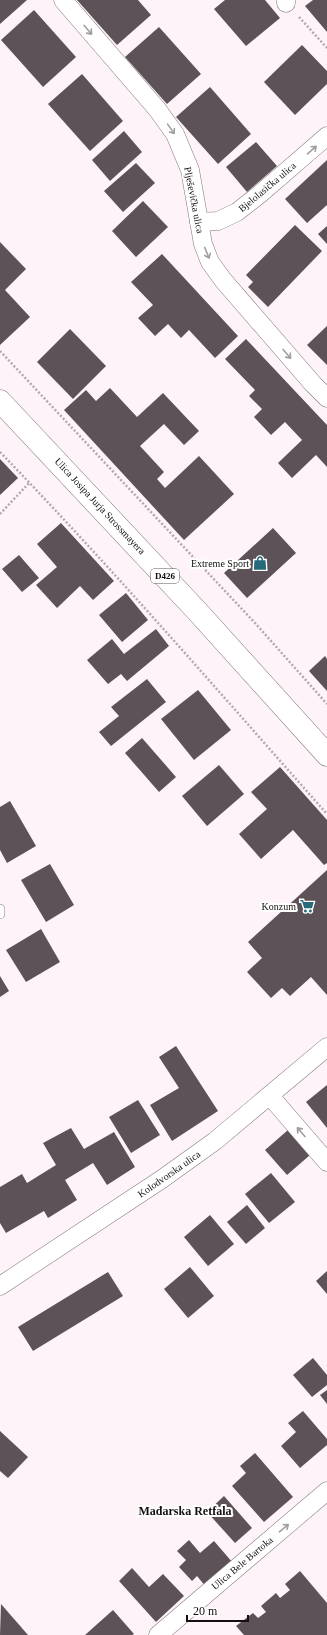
<svg xmlns="http://www.w3.org/2000/svg" width="327" height="1635" font-family="Georgia,serif">
	<style>
		.building { fill: #5d5257 }
		.lines { fill: none; stroke-linecap: round; stroke-linejoin: round }
		.service-casing { stroke: #83787d; stroke-width: 10 }
		.minor-casing { stroke: #83787d; stroke-width: 19 }
		.primary-casing { stroke: #83787d; stroke-width: 23 }
		.path { stroke: #b2a9ad; stroke-width: 2.5; stroke-dasharray: 2 2; stroke-linecap: butt }
		.service { stroke: #fff; stroke-width: 9 }
		.minor { stroke: #fff; stroke-width: 18 }
		.primary { stroke: #fff; stroke-width: 22 }
		.oneway { stroke: #a19fa0 }
		.labels { text-anchor: middle; dominant-baseline: central; stroke-width: 4; stroke-linejoin: round; paint-order: stroke }
		.shield { fill: #fff; stroke: #5a5758; stroke-width: 1 }
		.shield-label { font-size: 9px; font-weight: bold; fill: #130f11 }
		.street-label { font-size: 10px; fill: #130f11; stroke: #fff }
		.poi-label { font-size: 10px; fill: #130f11; stroke: #fff; text-anchor: end }
		.quarter-label { font-size: 12px; font-weight: bold; fill: #130f11; stroke: #fff }
	</style>
	<rect width="100%" height="100%" fill="#fef3f8"/>
	<!-- building -->
	<g class="building">
		<path d="M0 0H27L0 24Z"/>
		<path d="M77 0H138L151 15 117 45Z"/>
		<path d="M225 0H265L280 18 246 46 214 9Z"/>
		<path d="M313 0H327V32L305 6Z"/>
		<path d="M34 10 76 57 43 87 1 40Z"/>
		<path d="M159 27 201 74 167 104 125 57Z"/>
		<path d="M302 45 327 71V84L295 115 264 82Z"/>
		<path d="M82 74 123 121 90 151 48 104Z"/>
		<path d="M210 87 251 134 218 164 176 117Z"/>
		<path d="M124 131 142 152 110 181 92 160Z"/>
		<path d="M256 142 277 166 247 192 226 167Z"/>
		<path d="M327 160V205L307 223 285 199Z"/>
		<path d="M136 163 155 183 123 212 104 191Z"/>
		<path d="M143 201 168 227 136 257 112 231Z"/>
		<path d="M295 225 322 251 268 307 248 287 253 282 246 275Z"/>
		<path d="M327 226V244L318 234Z"/>
		<path d="M0 242 26 269 5 290 30 317 0 345Z"/>
		<path d="M162 254 238 336 215 358 189 330 181 338 168 324 155 336 138 318 153 305 131 282Z"/>
		<path d="M327 326V365L307 345Z"/>
		<path d="M70 329 106 366 73 399 37 362Z"/>
		<path d="M246 339 327 425V467L316 455 292 478 278 463 302 440 285 422 271 435 254 417 262 409 249 396 255 390 225 359Z"/>
		<path d="M110 388 137 417 163 393 199 431 184 445 164 424 140 446 164 472 157 479 165 488 199 456 234 494 184 540 64 410 86 390 96 401Z"/>
		<path d="M0 459 18 478 0 495Z"/>
		<path d="M61 523 114 581 93 600 80 586 57 608 36 585 57 567 37 544Z"/>
		<path d="M273 528 296 553 247 598 224 573Z"/>
		<path d="M19 555 39 578 22 592 2 569Z"/>
		<path d="M126 593 148 620 122 642 99 615Z"/>
		<path d="M156 629 169 646 127 681 121 674 108 684 87 660 112 639 124 654Z"/>
		<path d="M325 656 327 659V691L309 671Z"/>
		<path d="M147 679 166 702 111 746 99 732 119 716 111 707Z"/>
		<path d="M198 690 231 730 194 760 161 719Z"/>
		<path d="M142 738 176 777 159 792 125 753Z"/>
		<path d="M219 765 244 794 207 826 182 796Z"/>
		<path d="M280 767 327 820V863L324 865 293 830 261 859 239 834 267 809 251 792Z"/>
		<path d="M10 801 36 846 7 863 0 850V807Z"/>
		<path d="M50 864 74 905 46 922 21 880Z"/>
		<path d="M327 870V995L311 977 290 996 282 988 271 998 247 972 262 958 248 942Z"/>
		<path d="M41 929 60 962 26 982 6 950Z"/>
		<path d="M0 976 9 991 0 997Z"/>
		<path d="M176 1046 218 1111 172 1141 150 1105 179 1088 159 1057Z"/>
		<path d="M327 1085V1128L306 1102Z"/>
		<path d="M138 1100 160 1135 131 1153 109 1117Z"/>
		<path d="M71 1128 84 1149 114 1132 135 1167 107 1185 93 1163 65 1180 77 1200 48 1218 44 1211 6 1233 0 1223V1187L22 1174 27 1183 56 1165 43 1143Z"/>
		<path d="M288 1130 310 1155 287 1175 265 1150Z"/>
		<path d="M271 1173 295 1202 269 1223 245 1194Z"/>
		<path d="M247 1205 265 1228 246 1244 227 1222Z"/>
		<path d="M210 1215 234 1244 208 1266 184 1237Z"/>
		<path d="M190 1267 214 1296 188 1318 164 1289Z"/>
		<path d="M327 1271V1294L316 1281Z"/>
		<path d="M108 1272 123 1296 33 1351 18 1327Z"/>
		<path d="M313 1358 327 1375V1385L312 1397 293 1375Z"/>
		<path d="M327 1390V1404L320 1395Z"/>
		<path d="M303 1411 327 1439V1445L300 1468 281 1446 296 1432 288 1423Z"/>
		<path d="M0 1431 28 1457 8 1478 0 1471Z"/>
		<path d="M255 1453 293 1497 264 1522 232 1486 246 1473 240 1466Z"/>
		<path d="M224 1496 252 1528 235 1543 207 1512Z"/>
		<path d="M189 1540 200 1553 214 1541 233 1563 206 1587 197 1576 192 1581 179 1567 186 1560 177 1551Z"/>
		<path d="M132 1568 149 1587 163 1574 184 1596 156 1622 119 1581Z"/>
		<path d="M300 1571 327 1603V1635H244L236 1626 253 1613 258 1618 266 1612 261 1606 276 1593 280 1598 290 1590 285 1584Z"/>
		<path d="M1 1604 28 1635H0Z"/>
		<path d="M113 1610 134 1634 132 1635H85Z"/>
	</g>
	<g class="lines">
		<defs>
			<path id="service" d="M0 909V914"/>
			<g id="minor">
				<path d="M63 0 157 109 175 134 190 170 203 244 210 262 223 280 313 384 327 398"/>
				<path d="M286 0V3"/>
				<path d="M199 222 218 221 237 212 260 194 327 136"/>
				<path d="M270 1096 327 1162"/>
				<path d="M0 1286 162 1179 215 1141 327 1047"/>
				<path d="M158 1635 327 1491"/>
			</g>
			<path id="primary" d="M0 401 197 611 327 755"/>
		</defs>
		<!-- service casing -->
		<use href="#service" class="service-casing"/>
		<!-- minor casing -->
		<use href="#minor" class="minor-casing"/>
		<!-- primary casing -->
		<use href="#primary" class="primary-casing"/>
		<!-- path -->
		<g class="path">
			<path d="M299 17 327 48"/>
			<path d="M0 351 255 623 327 704"/>
			<path d="M0 452C113 569 219 692 327 814"/>
			<path d="M0 514 30 482"/>
		</g>
		<!-- service -->
		<use href="#service" class="service"/>
		<!-- minor -->
		<use href="#minor" class="minor"/>
		<!-- primary -->
		<use href="#primary" class="primary"/>
	</g>
	<!-- one-way arrows -->
	<defs><path id="oneway-shaft" d="M-6 0H5M1.5-3L5.5 0L1.5 3" fill="none" stroke-width="1.6" stroke-linecap="round" stroke-linejoin="round"/></defs>
	<g class="oneway">
		<use href="#oneway-shaft" transform="translate(88 30) rotate(49)"/>
		<use href="#oneway-shaft" transform="translate(171 129) rotate(55)"/>
		<use href="#oneway-shaft" transform="translate(312 150) rotate(-41)"/>
		<use href="#oneway-shaft" transform="translate(207 253) rotate(68)"/>
		<use href="#oneway-shaft" transform="translate(287 354) rotate(49)"/>
		<use href="#oneway-shaft" transform="translate(301 1132) rotate(-131)"/>
		<use href="#oneway-shaft" transform="translate(284 1528) rotate(-40)"/>
	</g>
	<!-- icons -->
	<defs>
		<symbol id="shop-bare" viewBox="-9 -9 18 18"><path d="M-5-2.5h2.3a2.7 3.5 0 0 1 5.4 0H5L5.5 6h-11ZM-1.5-2.5h3a1.5 2.3 0 0 0-3 0Z" fill="#26697b" stroke="#fff" stroke-width="2.5" paint-order="stroke"/></symbol>
		<symbol id="supermarket-bare" viewBox="-9 -9 18 18"><path d="M-6-5.5h2.5l.6 2H6L4.5 2H-2.5L-4.4-4H-6ZM-1.5 3.2a1.3 1.3 0 1 0 .1 0ZM3 3.2a1.3 1.3 0 1 0 .1 0Z" fill="#26697b" stroke="#fff" stroke-width="2.5" paint-order="stroke"/></symbol>
	</defs>
	<g fill-rule="evenodd">
		<use href="#shop-bare" x="250" y="553" width="20" height="20"/>
		<use href="#supermarket-bare" x="297" y="896" width="20" height="20"/>
	</g>
	<g class="labels">
		<!-- shield labels -->
		<rect class="shield" x="151" y="569" width="28" height="14" rx="3"/>
		<g class="shield-label">
			<text x="165" y="576">D426</text>
		</g>
		<!-- street labels -->
		<g class="street-label">
			<text transform="translate(267 187) rotate(-40)">Bjelolasička ulica</text>
			<text transform="translate(194 200) rotate(79)">Plješevička ulica</text>
			<text transform="translate(100 506) rotate(47)">Ulica Josipa Jurja Strossmayera</text>
			<text transform="translate(169 1174) rotate(-35)">Kolodvorska ulica</text>
			<text transform="translate(242 1563) rotate(-40)">Ulica Bele Bartoka</text>
		</g>
		<!-- poi labels -->
		<g class="poi-label">
			<text x="249" y="563">Extreme Sport</text>
			<text x="296" y="906">Konzum</text>
		</g>
		<!-- quarter labels -->
		<g class="quarter-label">
			<text x="185" y="1511">Mađarska Retfala</text>
		</g>
	</g>
	<!-- scale -->
	<path d="M187 1615v6h61v-6" fill="none" stroke="#130f11" stroke-width="2"/>
	<text x="193" y="1615" font-size="12" fill="#130f11" stroke="#ffffff" stroke-width="3" paint-order="stroke">20 m</text>
</svg>
